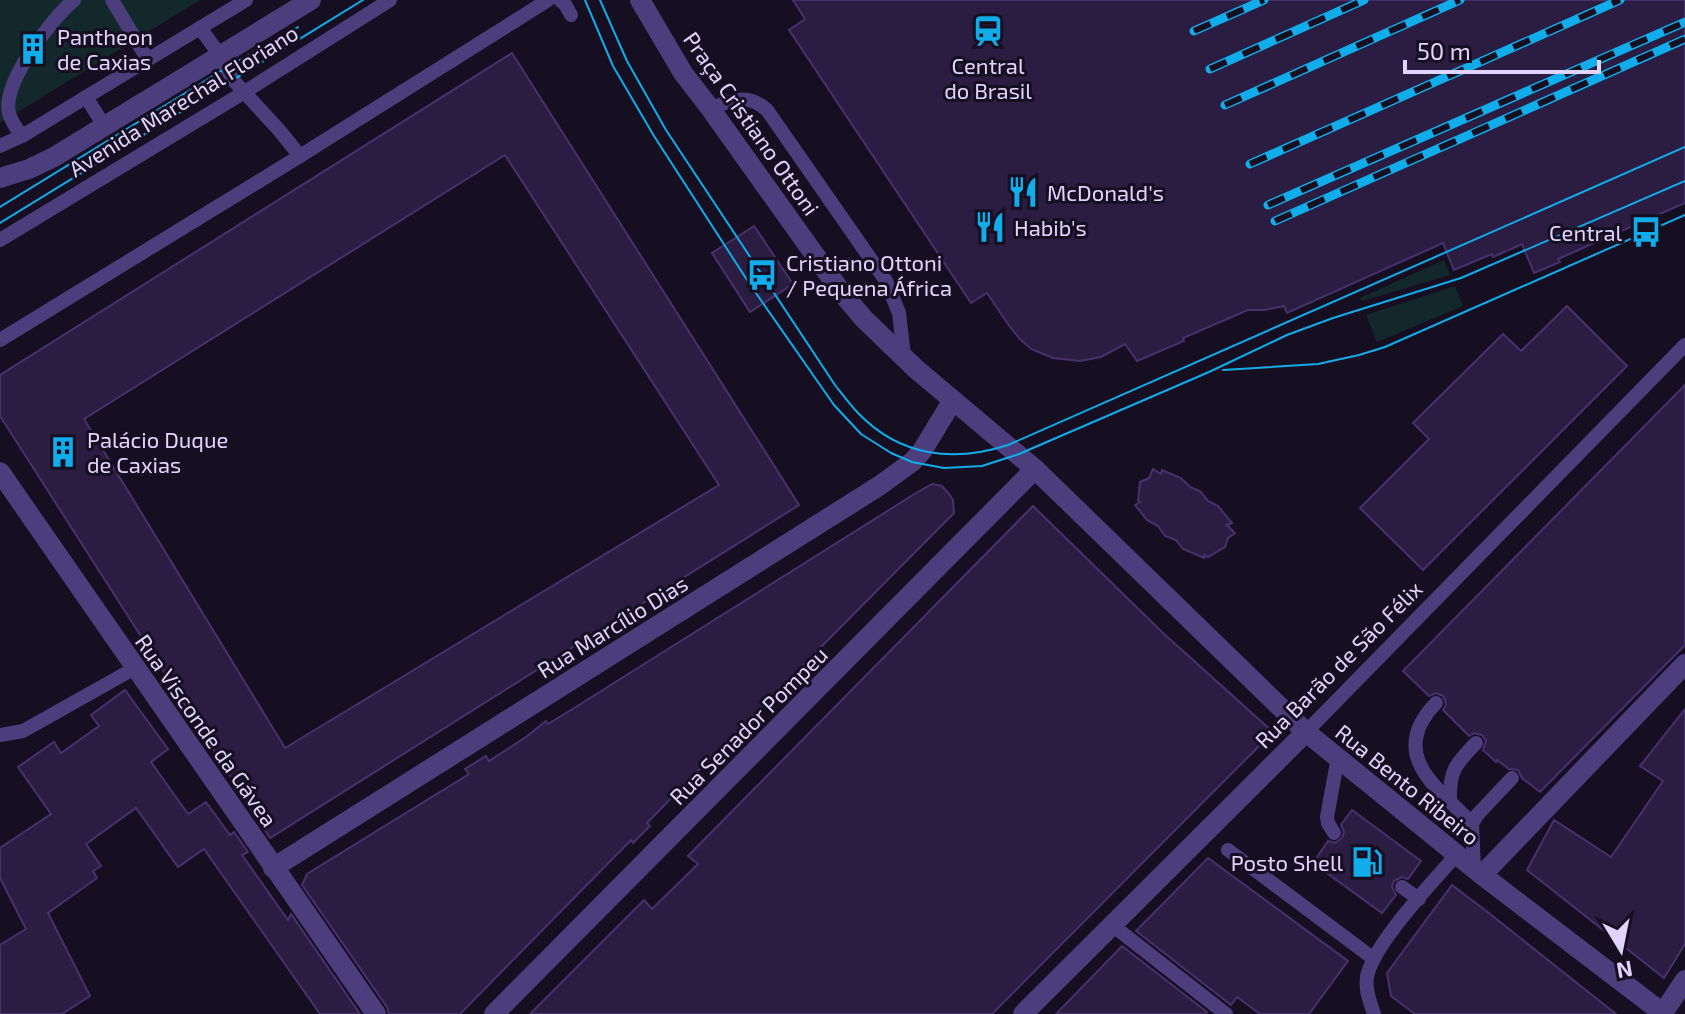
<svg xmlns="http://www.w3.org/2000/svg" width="1685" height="1014" font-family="'Exo 2',sans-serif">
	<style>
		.green { fill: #13282b }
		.building { fill: #2b1d41; stroke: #47316c; stroke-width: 2; fill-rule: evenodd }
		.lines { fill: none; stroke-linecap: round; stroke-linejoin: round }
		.service { stroke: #4c3e7d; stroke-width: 14 }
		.minor { stroke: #4c3e7d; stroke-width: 20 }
		.tertiary { stroke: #4c3e7d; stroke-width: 20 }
		.tram { stroke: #11acea; stroke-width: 2 }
		.rail-casing { stroke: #11acea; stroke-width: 9 }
		.rail { stroke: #160f22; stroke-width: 6; stroke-dasharray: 18; stroke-linecap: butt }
		.labels { text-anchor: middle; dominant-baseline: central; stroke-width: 6; stroke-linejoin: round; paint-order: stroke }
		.poi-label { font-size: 22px; fill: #e0d4fc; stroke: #160f22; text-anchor: start }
		.street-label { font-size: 22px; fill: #e0d4fc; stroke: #160f22 }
	</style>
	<rect width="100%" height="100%" fill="#160f22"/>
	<!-- green -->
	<g class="green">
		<path d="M0 0H200L0 123Z"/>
		<path d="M1444 260 1450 275 1362 301 1360 298Z"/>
		<path d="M1455 286 1463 306 1377 342 1366 315Z"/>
	</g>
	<!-- building -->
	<g class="building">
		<path d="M793 0H1685V203L1558 259 1560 262 1534 273 1522 244 1493 257 1492 254 1454 270 1443 243 1287 313 1284 306 1265 310H1248L1183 338 1184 341 1137 361 1125 344 1101 357 1080 361 1053 358 1031 349 1019 338 1010 327 987 293 971 303 789 30 805 19Z"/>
		<path d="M512 53 799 505 270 838 0 416V375ZM505 155 719 485 285 748 84 419Z"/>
		<path d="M754 226 793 284 750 312 712 253Z"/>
		<path d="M1567 306 1627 366 1423 570 1360 508 1429 439 1413 423 1503 334 1521 351Z"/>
		<path d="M1685 385V645L1540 792 1522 778 1518 770 1509 769 1497 760 1496 762 1483 750 1486 741 1482 735 1474 733 1469 736 1443 710 1446 705 1445 700 1443 696 1436 693 1429 696 1403 671Z"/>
		<path d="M1153 469 1161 474 1162 470 1181 478 1190 487 1200 491 1208 501 1218 506 1232 523 1227 525 1235 533 1228 538 1225 547 1208 557 1204 555V558L1183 549 1176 540 1165 536 1158 526 1147 520 1135 505 1140 502 1138 501 1140 482 1149 478Z"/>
		<path d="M932 484 942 486 950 495 953 500 954 513 690 779 647 823 650 826 633 843 631 840 460 1014H389L387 1007 302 885 307 874 469 774 465 769 486 756 489 761 526 737 546 721 548 724 571 710 916 493Z"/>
		<path d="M1033 506 1163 633 1273 732 992 1014H530L644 900 652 909 698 864 688 856Z"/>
		<path d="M125 690 168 749 151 762 188 814 206 802 230 835 234 832 248 852 242 855 288 920 291 914 360 1014H320L204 849 178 867 136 808 86 844 101 866 93 871 97 878 48 913 90 996 62 1014H0V945L26 929 0 878V848L51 814 18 767 54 742 61 753 99 726 91 715Z"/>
		<path d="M1685 709V944L1664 978 1527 870 1554 820 1611 857 1663 781 1640 766Z"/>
		<path d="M1352 810 1421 861 1408 879 1402 877 1394 881 1392 887 1396 895 1382 913 1313 863 1328 841 1335 843 1342 838 1344 832 1341 825Z"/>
		<path d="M1208 858 1348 961 1309 1014H1260L1237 997 1231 1005 1136 931Z"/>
		<path d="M1452 885 1485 910 1616 1014H1415L1391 996 1387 973Z"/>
		<path d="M1122 946 1207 1012 1205 1014H1056Z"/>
	</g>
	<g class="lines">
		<!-- service -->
		<g class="service">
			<path d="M112 0 148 60"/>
			<path d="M560 0 565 4 571 15"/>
			<path d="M200 28 217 51 233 80 279 130 300 156"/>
			<path d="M86 97 105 127"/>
			<path d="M710 108C733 101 747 92 767 110L886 281 899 313 904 356"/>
			<path d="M22 136C17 129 11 122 9 113 2 83 51 19 74 0"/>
			<path d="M0 146 22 136 246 0"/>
			<path d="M0 240 243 93 390 0"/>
			<path d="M0 340 300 156 548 0"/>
			<path d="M1436 703C1387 754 1436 787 1472 823"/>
			<path d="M1306 732 1685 345"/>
			<path d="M0 735 23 731 135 668"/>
			<path d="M1450 801C1449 770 1456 764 1476 743"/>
			<path d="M1334 833 1328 823 1327 817 1338 757"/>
			<path d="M1228 850 1374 959"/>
			<path d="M1474 869 1472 823 1478 814 1512 778"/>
			<path d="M1402 887 1419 899"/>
			<path d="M1112 925 1226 1014"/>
			<path d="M1374 1014C1370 1002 1365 990 1367 977 1372 945 1434 881 1457 854"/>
		</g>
		<!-- minor -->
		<g class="minor">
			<path d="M0 178 29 169 54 157 311 0"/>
			<path d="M0 472 376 1014"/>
			<path d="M273 868 879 486 912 462 922 451 953 400"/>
			<path d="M1482 875 1685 664"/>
			<path d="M1663 1013 1685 980"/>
		</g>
		<!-- tertiary -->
		<g class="tertiary">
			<path d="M640 0 683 73 710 108 842 293 864 319 916 369 1035 469 1306 732 1482 875 1664 1014"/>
			<path d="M494 1014 1035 469"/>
			<path d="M1023 1014 1306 732"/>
		</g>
		<!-- tram -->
		<g class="tram">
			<path d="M585 0 613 66 654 136 749 283 834 405 861 434 891 453 912 462 944 468 982 466 1019 454 1209 372 1287 335 1333 318 1461 278 1685 181"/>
			<path d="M600 0 627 61 666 130 835 385C843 395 850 405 859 414 900 456 953 463 1008 445L1685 147"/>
			<path d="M0 207 226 68 298 27"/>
			<path d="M0 223 363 0"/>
			<path d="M1223 370 1318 364 1359 355 1385 347 1685 215"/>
		</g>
		<defs>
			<g id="rail">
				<path d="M1194 31 1264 0"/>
				<path d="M1210 69 1364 0"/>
				<path d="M1225 105 1460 0"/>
				<path d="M1250 164 1620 0"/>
				<path d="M1268 205 1685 22"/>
				<path d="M1275 221 1685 39"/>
			</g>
		</defs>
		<!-- rail casing -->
		<use href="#rail" class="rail-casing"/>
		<!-- rail -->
		<use href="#rail" class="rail"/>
	</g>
	<!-- icons -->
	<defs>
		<symbol id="station-bare" viewBox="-9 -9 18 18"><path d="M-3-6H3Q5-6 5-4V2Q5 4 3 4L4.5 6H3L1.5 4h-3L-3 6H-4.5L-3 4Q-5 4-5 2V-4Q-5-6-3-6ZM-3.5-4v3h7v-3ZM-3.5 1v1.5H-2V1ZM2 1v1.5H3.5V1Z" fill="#11acea" stroke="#160f22" stroke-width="2.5" paint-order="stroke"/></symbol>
		<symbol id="building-bare" viewBox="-9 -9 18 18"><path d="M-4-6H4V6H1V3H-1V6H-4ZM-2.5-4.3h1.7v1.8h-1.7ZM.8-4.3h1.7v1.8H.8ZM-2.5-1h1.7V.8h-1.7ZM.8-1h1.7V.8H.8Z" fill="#11acea" stroke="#160f22" stroke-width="2.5" paint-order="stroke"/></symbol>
		<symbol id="restaurant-bare" viewBox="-9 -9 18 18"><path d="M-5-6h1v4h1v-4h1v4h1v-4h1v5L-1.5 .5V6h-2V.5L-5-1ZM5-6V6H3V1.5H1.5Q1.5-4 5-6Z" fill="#11acea" stroke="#160f22" stroke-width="2.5" paint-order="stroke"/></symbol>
		<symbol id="bus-bare" viewBox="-9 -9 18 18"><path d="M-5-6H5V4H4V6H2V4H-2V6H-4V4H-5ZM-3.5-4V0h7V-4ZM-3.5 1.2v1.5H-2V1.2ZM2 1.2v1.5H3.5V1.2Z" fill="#11acea" stroke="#160f22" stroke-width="2.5" paint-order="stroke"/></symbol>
		<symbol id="fuel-bare" viewBox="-9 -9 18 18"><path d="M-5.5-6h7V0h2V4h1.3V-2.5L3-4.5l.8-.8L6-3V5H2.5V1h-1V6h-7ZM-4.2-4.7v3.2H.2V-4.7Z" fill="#11acea" stroke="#160f22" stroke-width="2.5" paint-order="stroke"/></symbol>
	</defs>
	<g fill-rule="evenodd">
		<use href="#station-bare" x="966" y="9" width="44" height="44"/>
		<use href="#building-bare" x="11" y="27" width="44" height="44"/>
		<use href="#restaurant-bare" x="1001" y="170" width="44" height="44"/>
		<use href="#restaurant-bare" x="968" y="205" width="44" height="44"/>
		<use href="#bus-bare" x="1624" y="210" width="44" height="44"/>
		<use href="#bus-bare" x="740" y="253" width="44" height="44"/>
		<use href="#building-bare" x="41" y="430" width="44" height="44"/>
		<use href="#fuel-bare" x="1345" y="840" width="44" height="44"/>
	</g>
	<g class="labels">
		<!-- poi labels -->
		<g class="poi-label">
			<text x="57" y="36">Pantheon<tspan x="57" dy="25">de Caxias</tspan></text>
			<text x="988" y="65" text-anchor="middle">Central<tspan x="988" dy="25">do Brasil</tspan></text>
			<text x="1047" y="192">McDonald's</text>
			<text x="1014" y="227">Habib's</text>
			<text x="1622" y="232" text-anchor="end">Central</text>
			<text x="786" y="262">Cristiano Ottoni<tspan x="786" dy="25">/ Pequena África</tspan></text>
			<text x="87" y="439">Palácio Duque<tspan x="87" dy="25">de Caxias</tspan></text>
			<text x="1343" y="862" text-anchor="end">Posto Shell</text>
		</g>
		<!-- street labels -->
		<g class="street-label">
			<text transform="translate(183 100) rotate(-32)">Avenida Marechal Floriano</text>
			<text transform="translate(752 123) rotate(55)">Praça Cristiano Ottoni</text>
			<text transform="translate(612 626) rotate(-32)">Rua Marcílio Dias</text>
			<text transform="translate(1338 664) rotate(-45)">Rua Barão de São Félix</text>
			<text transform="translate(748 725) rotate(-45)">Rua Senador Pompeu</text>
			<text transform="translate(207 730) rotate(55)">Rua Visconde da Gávea</text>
			<text transform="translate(1408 784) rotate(39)">Rua Bento Ribeiro</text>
		</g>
	</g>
	<!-- north arrow -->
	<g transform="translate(1621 950) rotate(170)" stroke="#160f22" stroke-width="6" paint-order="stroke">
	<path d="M0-6L14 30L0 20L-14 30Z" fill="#e0d4fc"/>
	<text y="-12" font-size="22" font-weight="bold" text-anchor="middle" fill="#e0d4fc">N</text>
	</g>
	<!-- scale -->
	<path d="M1405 60v12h194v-12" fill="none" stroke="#e0d4fc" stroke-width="4"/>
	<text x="1417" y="60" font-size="24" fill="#e0d4fc" stroke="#160f22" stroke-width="6" paint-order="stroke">50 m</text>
</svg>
